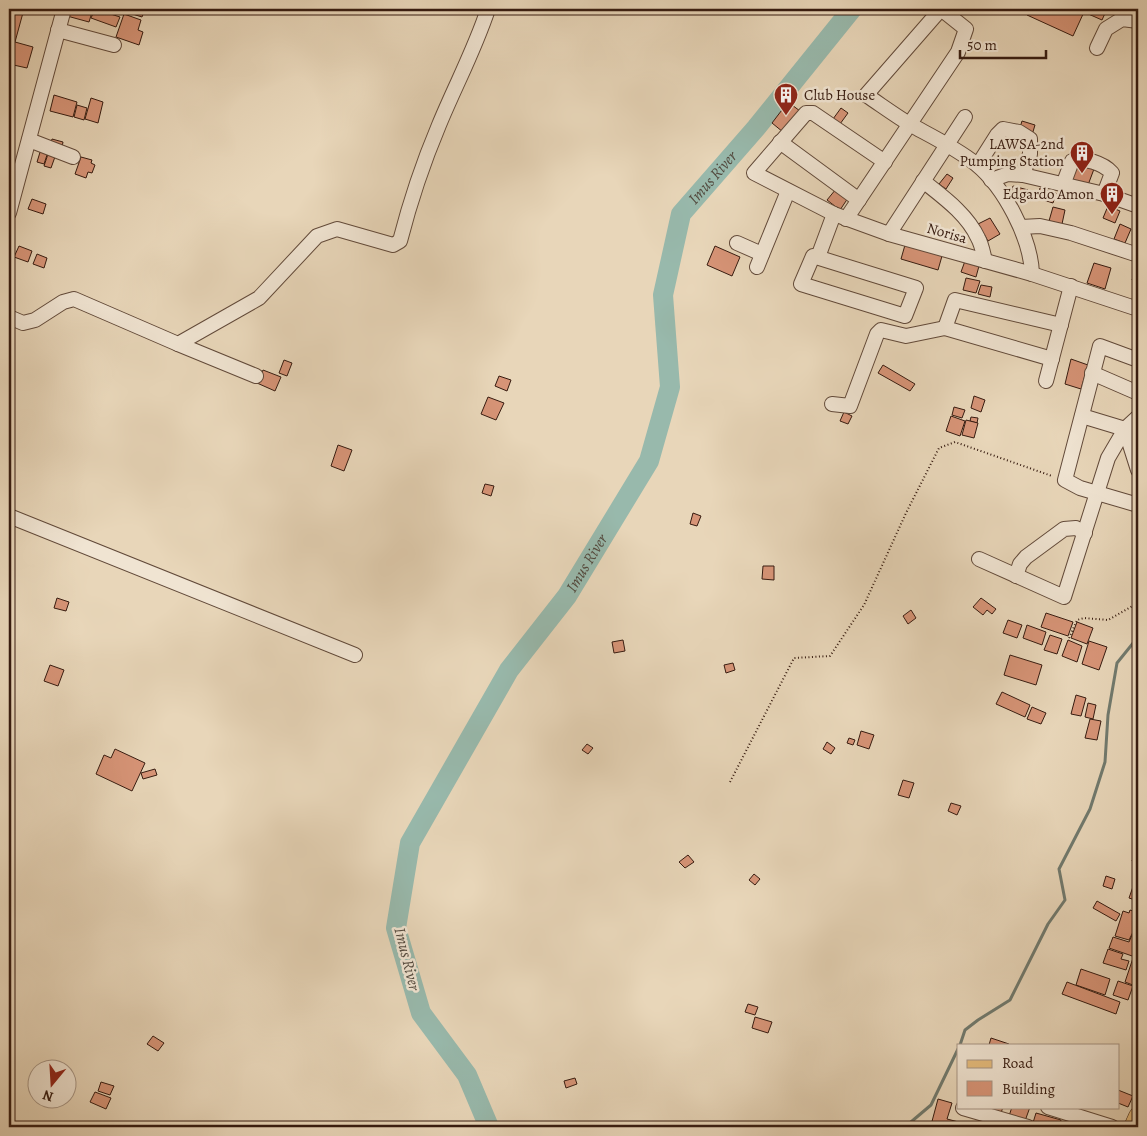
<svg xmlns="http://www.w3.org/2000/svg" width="1147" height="1136" font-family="Alegreya,serif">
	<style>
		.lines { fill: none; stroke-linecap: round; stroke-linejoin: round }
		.stream { stroke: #717a6e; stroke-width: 3 }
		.river { stroke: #98b9ac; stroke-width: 20 }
		.building { fill: #d79477; stroke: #361b10 }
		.minor-casing { stroke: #624a3a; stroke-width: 16 }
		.major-casing { stroke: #361b10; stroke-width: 19 }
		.path { stroke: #361b10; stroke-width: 2; stroke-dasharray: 1 2.5; stroke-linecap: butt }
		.minor { stroke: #f0e4d2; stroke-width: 14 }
		.major { stroke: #e4bb7c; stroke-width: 18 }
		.labels { text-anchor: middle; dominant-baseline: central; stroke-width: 5; stroke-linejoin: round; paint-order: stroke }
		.poi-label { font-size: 15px; fill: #361b10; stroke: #f0e4d2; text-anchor: end }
		.street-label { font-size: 15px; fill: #361b10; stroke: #f0e4d2 }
		.water-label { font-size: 16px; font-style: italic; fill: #534a3f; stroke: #f0e4d2 }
	</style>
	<rect width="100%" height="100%" fill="#e8d6b9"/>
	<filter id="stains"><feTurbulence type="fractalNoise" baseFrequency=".004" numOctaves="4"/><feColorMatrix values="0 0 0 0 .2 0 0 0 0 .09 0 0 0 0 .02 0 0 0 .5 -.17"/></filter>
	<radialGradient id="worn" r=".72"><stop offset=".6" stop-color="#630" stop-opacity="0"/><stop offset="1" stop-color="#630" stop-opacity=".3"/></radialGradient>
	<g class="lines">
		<!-- stream -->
		<g class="stream">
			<path d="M960 1045 965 1030 978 1020 1010 1000 1048 924 1065 900 1059 869 1090 809 1105 762 1108 715 1117 663 1138 637"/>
			<path d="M905 1127 931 1105 958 1049"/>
		</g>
		<!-- river -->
		<path class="river" id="s1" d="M489 1127 467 1075 421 1013 396 928 410 843 509 670 567 596 649 461 670 387 663 295 681 214 756 128 852 9"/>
	</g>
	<!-- building -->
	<g class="building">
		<path d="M9 9H24L15 42 33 47 27 68 9 64Z"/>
		<path d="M69 9H93L89 22 67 16Z"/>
		<path d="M95 9 120 17 116 27 91 18Z"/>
		<path d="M127 9H145L142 17 126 12Z"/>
		<path d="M1029 9H1076L1084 12 1073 36 1027 15Z"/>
		<path d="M1077 9H1107L1102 20Z"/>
		<path d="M124 14 141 20 138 30 143 32 139 45 116 37Z"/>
		<path d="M54 95 77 102 73 117 50 111Z"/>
		<path d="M91 98 103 102 98 123 85 119Z"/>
		<path d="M788 102 800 111 783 132 772 123Z"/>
		<path d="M77 105 87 108 84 120 74 117Z"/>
		<path d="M841 108 848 113 840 124 833 119Z"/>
		<path d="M1022 121 1035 125 1032 135 1019 131Z"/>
		<path d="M52 139 63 142 62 147 50 146Z"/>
		<path d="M41 149 48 152 44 164 37 162Z"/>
		<path d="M49 151 56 154 51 168 44 166Z"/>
		<path d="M81 157 92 160 91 163 95 165 92 173 88 172 86 178 75 174Z"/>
		<path d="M1077 163 1094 169 1088 185 1071 179Z"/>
		<path d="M947 174 953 178 946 189 939 184Z"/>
		<path d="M1013 186 1028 190 1026 201 1010 197Z"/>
		<path d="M1040 188 1056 193 1053 203 1037 198Z"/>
		<path d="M836 189 848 198 840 210 827 200Z"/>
		<path d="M32 199 46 204 43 214 28 209Z"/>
		<path d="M1108 206 1120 211 1115 223 1103 218Z"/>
		<path d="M1053 207 1065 210 1062 224 1049 221Z"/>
		<path d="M990 218 1000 234 988 241 978 224Z"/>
		<path d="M1120 224 1131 229 1125 243 1114 239Z"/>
		<path d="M905 245 942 256 938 270 901 259Z"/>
		<path d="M19 246 32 251 28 262 14 257Z"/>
		<path d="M715 246 740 257 732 276 707 265Z"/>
		<path d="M37 254 47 258 44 268 33 264Z"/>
		<path d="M965 261 979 266 976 277 961 272Z"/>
		<path d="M1094 263 1111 268 1105 289 1087 283Z"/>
		<path d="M1138 265V282L1132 280Z"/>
		<path d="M966 278 980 281 976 293 963 290Z"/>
		<path d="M981 285 992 287 990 297 978 294Z"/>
		<path d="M1071 359 1088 365 1081 389 1065 384Z"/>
		<path d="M284 360 292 363 287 376 279 373Z"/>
		<path d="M883 365 915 384 910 391 878 373Z"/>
		<path d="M263 370 281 377 275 391 257 383Z"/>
		<path d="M499 376 511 380 507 391 495 386Z"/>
		<path d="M974 396 985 400 981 412 971 408Z"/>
		<path d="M488 397 504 403 496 420 481 414Z"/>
		<path d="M954 407 965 410 962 418 952 415Z"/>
		<path d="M844 412 852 416 848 424 840 421Z"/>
		<path d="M951 416 965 421 960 436 946 431Z"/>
		<path d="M971 417 978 418 977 423 970 421Z"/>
		<path d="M966 420 978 423 974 438 962 435Z"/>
		<path d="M338 445 352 450 344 471 331 466Z"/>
		<path d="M485 484 494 486 491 496 482 493Z"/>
		<path d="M693 513 701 516 697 526 690 524Z"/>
		<path d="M9 524 15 526 9 543Z"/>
		<path d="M763 566H774V580L762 579Z"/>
		<path d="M57 598 69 602 66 611 54 608Z"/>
		<path d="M981 598 996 609 992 614 987 610 983 615 973 607Z"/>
		<path d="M911 610 916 618 908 624 903 616Z"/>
		<path d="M1046 613 1073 622 1068 636 1041 627Z"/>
		<path d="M1008 620 1022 625 1017 638 1003 633Z"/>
		<path d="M1077 622 1093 628 1087 644 1071 638Z"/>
		<path d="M1027 625 1046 632 1042 645 1023 638Z"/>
		<path d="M1050 635 1062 639 1057 654 1044 650Z"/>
		<path d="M623 640 625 651 614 653 612 642Z"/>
		<path d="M1068 640 1082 646 1077 662 1062 656Z"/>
		<path d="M1089 641 1107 647 1099 670 1082 664Z"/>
		<path d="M1010 655 1042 665 1036 685 1004 675Z"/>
		<path d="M733 663 735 670 726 673 724 665Z"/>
		<path d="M50 665 64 670 58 686 44 681Z"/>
		<path d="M1002 692 1030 705 1025 717 996 704Z"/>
		<path d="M1076 695 1086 698 1081 716 1071 714Z"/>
		<path d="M1088 703 1096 705 1093 719 1085 717Z"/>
		<path d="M1032 707 1046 713 1041 724 1027 719Z"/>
		<path d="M1090 719 1101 721 1097 740 1085 738Z"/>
		<path d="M861 731 874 735 869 749 857 745Z"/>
		<path d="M849 738 855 740 853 745 847 743Z"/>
		<path d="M827 742 835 748 831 754 823 749Z"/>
		<path d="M587 744 593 748 588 754 582 750Z"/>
		<path d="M115 749 145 763 132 791 96 774 104 755 111 758Z"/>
		<path d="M155 769 157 775 143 779 141 773Z"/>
		<path d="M903 780 914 783 909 798 898 795Z"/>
		<path d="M951 803 961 806 957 815 948 811Z"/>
		<path d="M1138 827V842L1133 840Z"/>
		<path d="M1136 851 1138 852V864L1132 861Z"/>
		<path d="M688 855 694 862 685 868 679 862Z"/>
		<path d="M754 874 760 879 755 885 749 880Z"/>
		<path d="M1106 876 1115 879 1112 889 1103 886Z"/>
		<path d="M1135 881 1138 882V901L1129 898Z"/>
		<path d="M1097 901 1120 914 1116 921 1093 908Z"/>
		<path d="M1130 910 1138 913V928H1135L1129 940 1115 936 1123 911 1129 913Z"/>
		<path d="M1132 935 1138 937V958L1109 948 1113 937 1129 942Z"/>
		<path d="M1108 949 1123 954 1121 959 1129 961 1126 970 1103 963Z"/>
		<path d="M1133 958 1138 959V987L1125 982Z"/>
		<path d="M1081 969 1110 979 1105 995 1076 985Z"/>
		<path d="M1118 981 1133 986 1128 1000 1113 995Z"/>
		<path d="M1067 982 1120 1002 1116 1014 1062 994Z"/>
		<path d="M748 1004 758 1007 755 1015 745 1012Z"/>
		<path d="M1138 1004V1020L1134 1018Z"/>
		<path d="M755 1017 772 1022 768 1033 752 1028Z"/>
		<path d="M153 1036 164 1043 158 1051 147 1044Z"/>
		<path d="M991 1038 1009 1044 1008 1045H989Z"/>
		<path d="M575 1078 577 1084 566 1088 564 1081Z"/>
		<path d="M101 1082 114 1086 110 1095 98 1091Z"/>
		<path d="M1118 1090 1133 1096 1128 1107 1118 1103Z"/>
		<path d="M95 1092 111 1098 106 1109 90 1102Z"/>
		<path d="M938 1099 952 1103 947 1119 978 1127H941L931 1125Z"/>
		<path d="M985 1107H1003L1001 1113Z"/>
		<path d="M1012 1107H1030L1025 1121 1009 1116Z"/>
		<path d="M1036 1113 1061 1120 1059 1127 1032 1126Z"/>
		<path d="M983 1119 1012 1127H981Z"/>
	</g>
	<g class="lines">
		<defs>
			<g id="minor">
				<path d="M58 30 114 45"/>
				<path d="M1097 48 1106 29 1122 19 1138 21"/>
				<path d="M29 140 73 157"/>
				<path d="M780 142 859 200"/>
				<path d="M885 162 813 113H806L754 173 834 214 889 234 1032 274 1138 309"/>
				<path d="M978 165 997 135 1003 129 1019 132 1030 139V154L1023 175"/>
				<path d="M991 180 1008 174 1023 175 1104 194 1138 206"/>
				<path d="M923 181C943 197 967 214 978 238 982 245 983 253 985 261"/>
				<path d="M1063 185 1072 161C1084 157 1103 163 1112 173L1104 194"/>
				<path d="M9 213 64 9"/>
				<path d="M846 219 958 52 966 29 941 9 866 95C881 105 896 116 911 125 933 137 956 148 976 164 1004 187 1031 238 1032 274"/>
				<path d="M1021 227 1040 226 1071 233 1138 255"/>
				<path d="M889 234 965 117"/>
				<path d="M737 243 762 254"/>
				<path d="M813 256 916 288 905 316 801 284Z"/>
				<path d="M818 257 834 214"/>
				<path d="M757 267 788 191"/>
				<path d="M9 317 23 323 35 320 63 302 74 299 178 344 259 298 317 236 337 229 393 245 400 241C410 202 423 163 439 125 455 86 475 49 488 9"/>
				<path d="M178 344 256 376"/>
				<path d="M1052 359 945 328 955 300 1061 325"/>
				<path d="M1138 360 1100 346 1065 480 1080 488 1138 505"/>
				<path d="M1092 373 1138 393"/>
				<path d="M1046 381 1071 286"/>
				<path d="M832 404 850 406 877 334 881 330 906 336 945 328"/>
				<path d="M1082 416 1125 429 1138 470"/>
				<path d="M9 516 355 655"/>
				<path d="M979 559 1064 597 1108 458 1125 429 1138 417"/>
				<path d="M1016 576 1020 564 1026 557 1064 529 1076 528 1085 533"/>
				<path d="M1048 1107 1112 1127"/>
				<path d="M963 1108 1028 1127"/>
			</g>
			<path id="major" d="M1133 1127 1138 1116"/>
		</defs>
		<!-- minor casing -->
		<use href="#minor" class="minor-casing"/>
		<!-- major casing -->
		<use href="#major" class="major-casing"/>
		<!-- path -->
		<g class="path">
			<path d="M1069 638 1077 620 1084 618 1108 620 1138 603"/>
			<path d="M730 782 794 658 830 656 864 605 906 513 939 448 955 442 1052 476"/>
		</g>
		<!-- minor -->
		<use href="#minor" class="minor"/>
		<!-- major -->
		<use href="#major" class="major"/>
	</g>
	<!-- icons -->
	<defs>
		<symbol id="building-pin" viewBox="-11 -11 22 30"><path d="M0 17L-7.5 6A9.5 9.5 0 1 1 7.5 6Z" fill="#8f2418" stroke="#f0e4d2"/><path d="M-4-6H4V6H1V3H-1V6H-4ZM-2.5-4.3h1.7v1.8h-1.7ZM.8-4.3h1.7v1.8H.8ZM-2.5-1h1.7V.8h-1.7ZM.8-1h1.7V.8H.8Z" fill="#fff"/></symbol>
	</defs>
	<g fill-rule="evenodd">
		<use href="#building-pin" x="772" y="81" width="28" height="38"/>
		<use href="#building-pin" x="1068" y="139" width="28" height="38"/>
		<use href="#building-pin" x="1098" y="180" width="28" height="38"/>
	</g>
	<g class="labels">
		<!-- poi labels -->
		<g class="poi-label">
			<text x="804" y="95" text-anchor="start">Club House</text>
			<text x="1064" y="144">LAWSA-2nd<tspan x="1064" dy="17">Pumping Station</tspan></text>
			<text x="1094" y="194">Edgardo Amon</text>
		</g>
		<!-- street labels -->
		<g class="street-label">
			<text transform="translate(947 233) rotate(16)">Norisa</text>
		</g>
		<!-- water labels -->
		<g class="water-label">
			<text stroke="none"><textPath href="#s1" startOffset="1060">Imus River</textPath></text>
			<text stroke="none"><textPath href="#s1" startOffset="640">Imus River</textPath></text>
			<text transform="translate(407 959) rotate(76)">Imus River</text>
		</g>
	</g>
	<!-- margin -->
	<rect width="1147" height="1136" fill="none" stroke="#e8d6b9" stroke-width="30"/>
	<rect x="10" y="10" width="1127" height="1116" fill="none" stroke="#361b10" stroke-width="2.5"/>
	<rect x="15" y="15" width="1117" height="1106" fill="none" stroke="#361b10"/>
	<!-- legend -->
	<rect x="957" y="1044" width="162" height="65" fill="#f0e4d2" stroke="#a69484"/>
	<rect x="967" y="1060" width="25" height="8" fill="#e4bb7c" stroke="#a69484"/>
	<text x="1002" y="1068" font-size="15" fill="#361b10">Road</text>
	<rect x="967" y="1081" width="25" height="15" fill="#d79477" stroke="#a69484"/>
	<text x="1002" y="1094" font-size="15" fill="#361b10">Building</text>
	<!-- north arrow -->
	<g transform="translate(52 1084) rotate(198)"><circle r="24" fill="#f0e4d2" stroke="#a69484"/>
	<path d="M0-4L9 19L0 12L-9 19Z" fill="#8f2418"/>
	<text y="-8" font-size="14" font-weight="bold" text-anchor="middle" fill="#361b10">N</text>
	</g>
	<!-- scale -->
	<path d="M960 50v8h86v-8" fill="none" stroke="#361b10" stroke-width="2.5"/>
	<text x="967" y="50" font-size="15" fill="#361b10" stroke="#f0e4d2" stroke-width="4" paint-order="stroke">50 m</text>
	<rect width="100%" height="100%" filter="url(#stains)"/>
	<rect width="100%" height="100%" fill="url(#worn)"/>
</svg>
